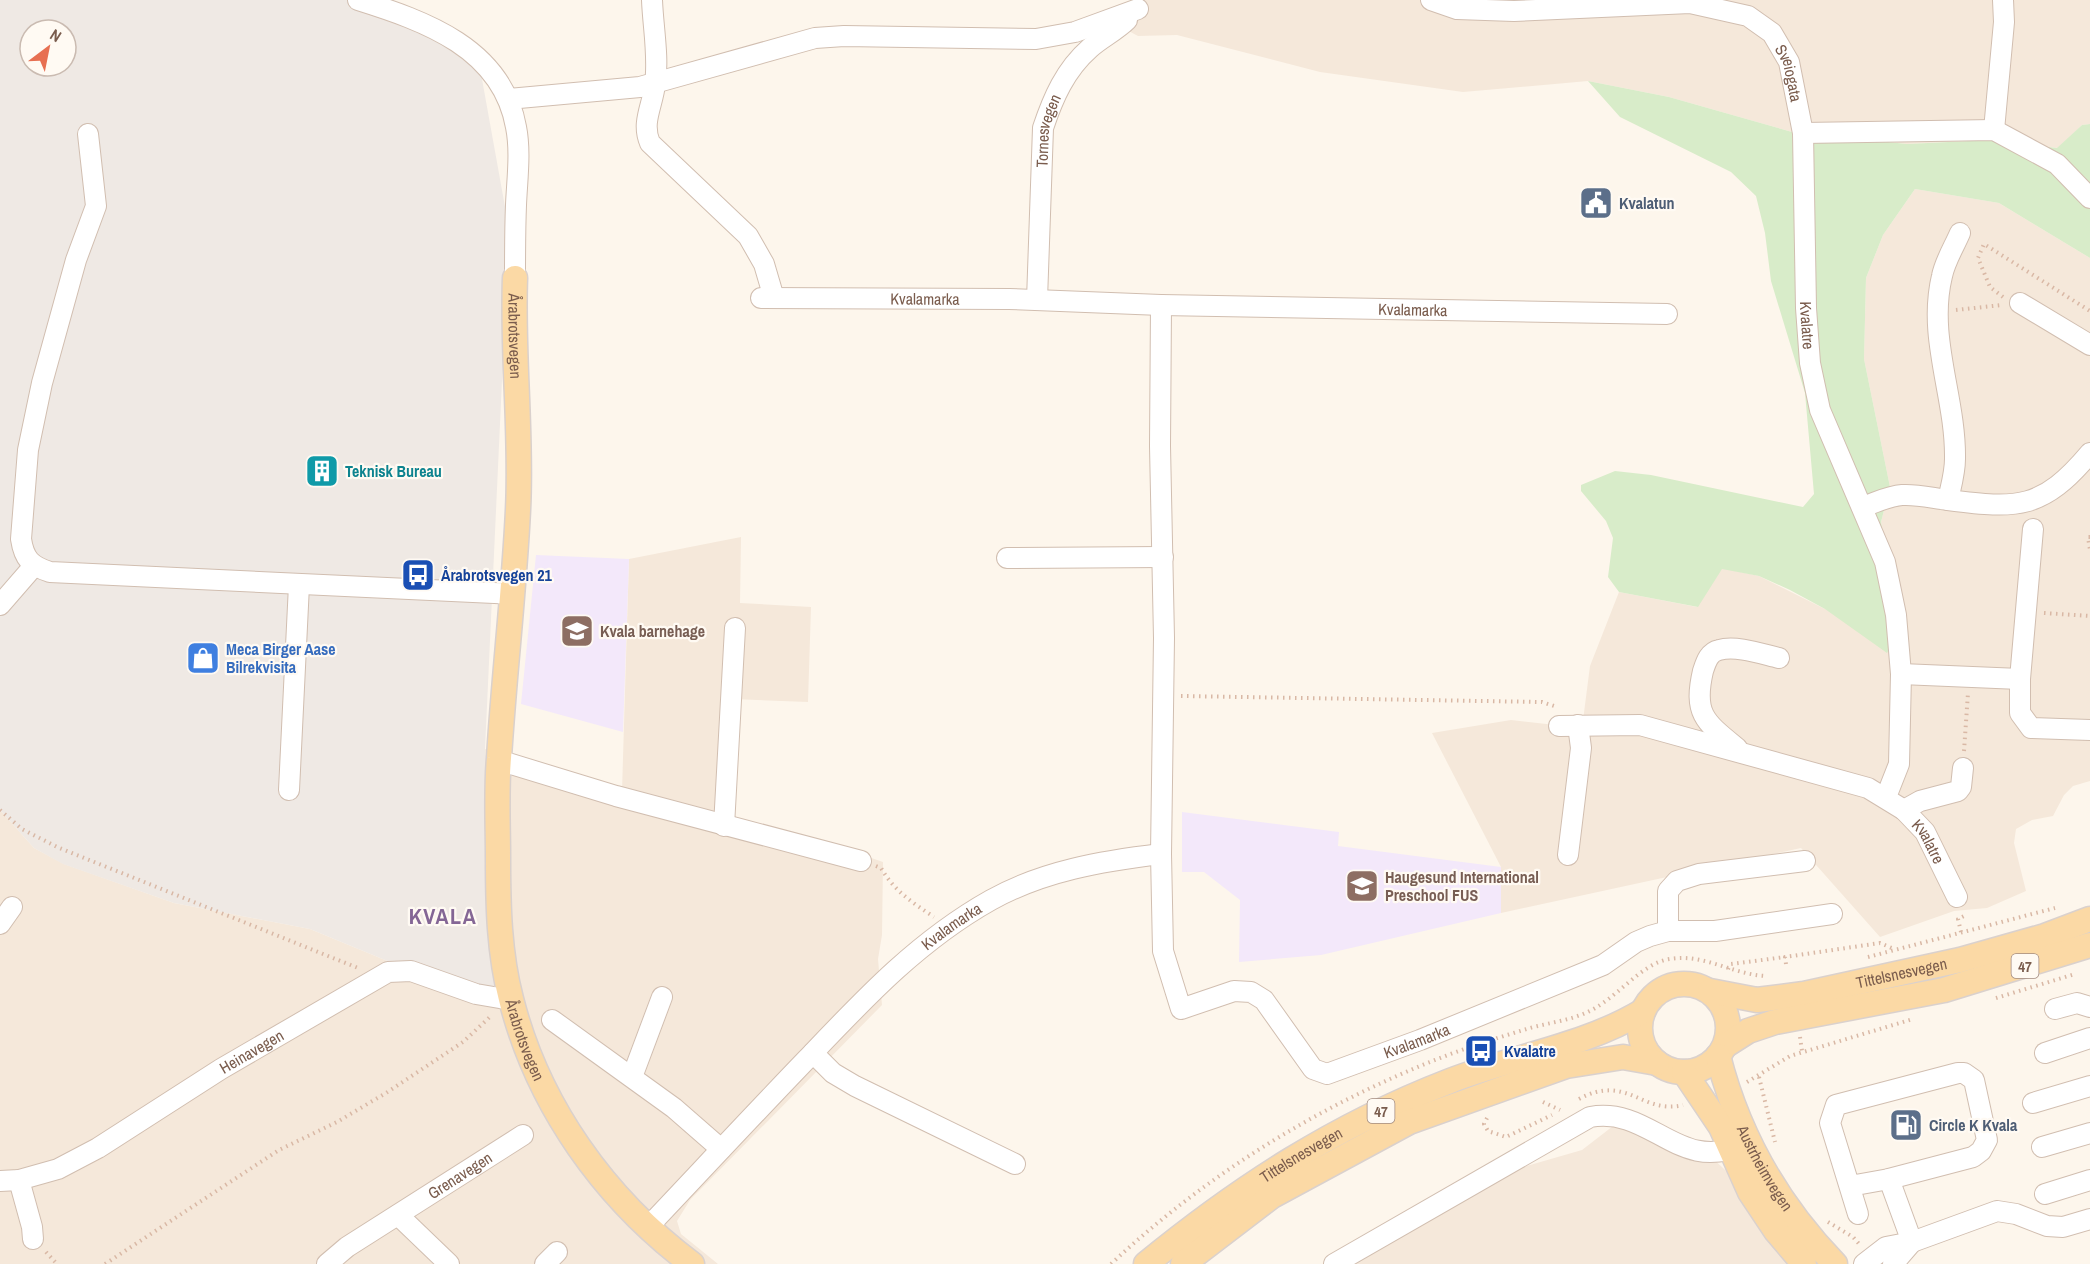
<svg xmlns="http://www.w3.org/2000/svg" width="2090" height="1264" font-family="'Archivo Narrow',sans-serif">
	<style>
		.residential { fill: #f5e8da }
		.industrial { fill: #efe9e4; fill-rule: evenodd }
		.education { fill: #f3e8fa }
		.green { fill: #d8ecc9 }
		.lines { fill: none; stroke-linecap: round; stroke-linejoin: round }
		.minor-casing { stroke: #d1beb0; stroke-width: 22 }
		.major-casing { stroke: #dad1cd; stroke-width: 27 }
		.path { stroke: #d9b8a5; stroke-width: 4; stroke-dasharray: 1.5 4.5; stroke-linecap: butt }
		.minor { stroke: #fff; stroke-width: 20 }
		.major { stroke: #fbd9a5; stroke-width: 24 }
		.labels { text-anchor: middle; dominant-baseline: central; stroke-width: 4.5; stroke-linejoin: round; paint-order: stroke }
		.shield { fill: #fffaf3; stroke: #a28b7f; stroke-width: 1.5 }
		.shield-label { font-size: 15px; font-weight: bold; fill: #7a5c4d }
		.street-label { font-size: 16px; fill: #7a5c4d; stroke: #fffaf3 }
		.service-label { font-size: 16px; font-weight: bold; fill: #4e5e75; stroke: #fffaf3; text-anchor: start }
		.culture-label { font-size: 16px; font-weight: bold; fill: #0d838f; stroke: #fffaf3; text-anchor: start }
		.transit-label { font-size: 16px; font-weight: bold; fill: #164399; stroke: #fffaf3; text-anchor: start }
		.education-label { font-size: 16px; font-weight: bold; fill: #785e54; stroke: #fffaf3; text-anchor: start }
		.shop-label { font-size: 16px; font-weight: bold; fill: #366cbe; stroke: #fffaf3; text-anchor: start }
		.district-label { font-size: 22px; font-weight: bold; letter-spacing: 1.5px; fill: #846695; stroke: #fffaf3 }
	</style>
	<rect width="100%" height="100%" fill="#fdf6ec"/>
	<!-- residential -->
	<g class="residential">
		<path d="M1142 0H2090V124L2082 125 2058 148 1990 140 1907 144 1792 132 1669 97 1588 81 1463 92 1320 72 1177 35 1138 36 1123 28Z"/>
		<path d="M1915 189 1999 203 2090 258V781L2073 786 2064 795 2053 816 2032 820 2016 829 2014 843 2026 891 1987 908 1954 911 1880 937 1801 848 1501 913V867L1432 733 1511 720 1582 728 1590 666 1619 592 1697 607 1722 568 1759 576 1825 609 1891 582 1881 522 1890 487 1864 359 1866 278 1883 235Z"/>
		<path d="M741 537 740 603 811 607 808 702 732 699 722 822 851 851 883 862 882 935 878 959 882 1005 690 1200 677 1221 681 1234 718 1264H0V810L34 848 64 864 174 903 310 929 402 967 501 880 485 749 622 791 629 559Z"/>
		<path d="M1626 1116 1710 1156 1736 1180 1798 1264H1348L1506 1172 1582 1150Z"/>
	</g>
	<!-- industrial -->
	<path class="industrial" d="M0 0H363L375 4 480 68 509 229 485 749 501 880 509 1000 402 967 310 929 174 903 63 864 34 848 0 810ZM30 30H66V66H30Z"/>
	<!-- education -->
	<g class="education">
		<path d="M536 555 629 559 623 732 521 704Z"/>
		<path d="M1182 812 1339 832 1338 846 1501 867V913L1321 955 1239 962 1240 900 1204 872H1182Z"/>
	</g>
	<!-- green -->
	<path class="green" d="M1588 81 1669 97 1792 132 1907 144 1990 140 2057 148 2082 125 2090 124V258L1999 203 1915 189 1883 235 1866 278 1864 359 1890 487 1881 522 1891 582 1896 638 1887 653 1825 609 1790 590 1759 576 1722 569 1698 607 1619 592 1608 577 1613 538 1606 521 1581 491V485L1615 471 1651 475 1803 507 1814 494 1805 393 1771 281 1765 233 1756 196 1731 172 1620 117Z"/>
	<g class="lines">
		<defs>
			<g id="minor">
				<path d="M358 0C425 21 502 48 516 127 521 152 517 180 516 205 515 229 515 254 515 278"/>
				<path d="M652 0C653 27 659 57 655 84 653 105 641 122 650 143L748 236 764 264 774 298"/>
				<path id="s1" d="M1431 0 1457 9 1514 11 1690 3 1748 16 1772 33 1789 62 1803 133 1806 308 1810 363 1820 410 1885 562 1896 615 1901 674 1899 764 1886 797"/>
				<path d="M508 99 640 87 815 38 844 36 1036 39 1075 32 1138 9"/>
				<path d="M1994 130 2004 22 2003 0"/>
				<path d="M1803 133 1994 130 2057 164 2090 198"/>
				<path d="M88 134 96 206 76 260 42 383 28 450 21 539C24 559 31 566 50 572L513 594"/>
				<path id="s2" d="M761 298 1009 299 1161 305 1667 314"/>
				<path id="s3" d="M1037 300 1043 128C1053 98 1065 70 1090 48 1101 38 1116 31 1127 20"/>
				<path d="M2020 303 2090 345"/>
				<path id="s4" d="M1161 305 1160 446 1164 638 1161 854 1163 951 1181 1009 1234 991 1251 992 1264 1000 1313 1069 1327 1074 1420 1040 1603 965 1636 942 1650 936 1668 931H1715L1832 914"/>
				<path d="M1948 500C1951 486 1955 473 1955 459 1956 397 1927 338 1942 276 1945 261 1954 247 1960 233"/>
				<path d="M1862 507C1875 503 1888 496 1902 495 1917 494 1932 498 1948 500 2018 509 2042 510 2090 453"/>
				<path d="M2033 529 2020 679V713L2031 728 2090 730"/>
				<path d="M1007 558 1163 557"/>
				<path d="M0 605 33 567"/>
				<path d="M1901 674 2020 679"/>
				<path id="s5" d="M1559 726 1640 725 1868 788 1904 810 1925 832 1957 897"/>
				<path d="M1737 748C1705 722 1693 714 1703 671 1706 662 1709 652 1719 650 1736 645 1762 654 1779 658"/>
				<path d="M498 760 616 796 861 861"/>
				<path d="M289 790 299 585"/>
				<path d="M1904 810 1920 801 1958 791 1961 787 1963 768"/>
				<path d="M724 826 735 628"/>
				<path d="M1568 855 1581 748 1578 725"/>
				<path d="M0 924 12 907"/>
				<path d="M1668 931V891L1677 881 1699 874 1805 861"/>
				<path d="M2055 1009 2077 1003 2090 1007"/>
				<path d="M552 1020 674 1108 721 1149"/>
				<path d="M813 1053 833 1073 855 1086 1015 1164"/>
				<path d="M2045 1053 2090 1038"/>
				<path d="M632 1077 662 997"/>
				<path d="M2033 1103 2090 1086"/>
				<path d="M2042 1147 2090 1133"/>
				<path d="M1889 1179 1912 1242"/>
				<path d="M19 1180 32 1227 33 1239"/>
				<path id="s6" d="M0 1181 19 1180 58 1169 98 1148 221 1069 388 972 411 971 476 994 511 1000"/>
				<path d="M1850 1186 1889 1179 1973 1157 1981 1151 1987 1140 1974 1080 1964 1073H1958L1836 1105 1830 1123 1858 1214"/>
				<path d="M2045 1194 2090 1180"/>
				<path d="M398 1215 449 1264"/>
				<path id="s7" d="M648 1227C701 1171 753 1115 807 1059 864 999 918 941 991 900 1043 871 1102 861 1161 854"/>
				<path id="s8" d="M327 1264 347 1247 523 1135"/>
				<path d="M545 1264 557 1252"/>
				<path d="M1334 1264 1590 1117C1652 1106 1678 1175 1744 1144"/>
				<path d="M1864 1264 1886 1247 1912 1242 1997 1211 2016 1214 2047 1226 2063 1227 2090 1219"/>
				<path d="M1893 1264 1912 1242"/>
			</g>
			<g id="major">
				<path id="s9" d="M515 278C512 356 522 433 518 510 514 593 504 675 499 758 496 791 498 825 498 858 498 905 499 953 511 999 538 1106 605 1199 692 1264"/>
				<circle cx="1684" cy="1028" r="44"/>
				<path id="s10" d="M1710 991 1757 1000 1804 994 1960 960 2045 936 2090 919"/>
				<path d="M1726 1045 1748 1031 1775 1022 1944 990 2090 945"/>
				<path id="s11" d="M1718 1056C1738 1135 1779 1206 1835 1264"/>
				<path d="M1684 1072 1721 1127 1750 1192 1776 1231 1804 1264"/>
				<path id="s12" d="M1146 1264C1240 1187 1336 1125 1450 1081 1514 1056 1583 1047 1643 1011"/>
				<path d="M1183 1264 1272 1196 1409 1122 1566 1066 1623 1057 1657 1063"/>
			</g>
		</defs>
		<!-- minor casing -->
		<use href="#minor" class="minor-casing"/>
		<!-- major casing -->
		<use href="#major" class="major-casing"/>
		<!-- path -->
		<g class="path">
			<path d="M2003 297 1990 287 1978 258 1984 244 2090 311"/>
			<path d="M1956 310 2002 305"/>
			<path d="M2090 537H2088L2090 550"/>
			<path d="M2044 613 2090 616"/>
			<path d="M1181 696 1542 702 1557 707"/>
			<path d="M1964 751 1968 693"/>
			<path d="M0 810 22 829 57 847 358 968"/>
			<path d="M876 866 881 868C894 891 913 903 934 917"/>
			<path d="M1961 932 1958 919 1964 916"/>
			<path d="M1868 957 2055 908"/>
			<path d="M1786 964 1785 957 1880 943 1894 949"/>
			<path d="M1728 969 1731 964 1785 957"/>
			<path d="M1996 998 2075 974"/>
			<path d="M1800 1037 1802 1051"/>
			<path d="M1759 1077 1775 1142"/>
			<path d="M1747 1082 1790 1056 1913 1019"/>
			<path d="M1579 1099C1627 1073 1642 1115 1683 1105"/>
			<path d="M1543 1102 1560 1110"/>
			<path d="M1487 1118 1484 1124 1488 1131 1506 1137 1552 1115"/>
			<path d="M1828 1222 1853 1237 1860 1245"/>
			<path d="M46 1252 57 1264"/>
			<path d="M105 1264 279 1150 337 1122 386 1093 463 1042 492 1015"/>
			<path d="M1111 1264C1208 1173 1324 1102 1448 1055 1475 1045 1503 1036 1530 1028 1548 1023 1566 1021 1583 1014 1615 1002 1640 963 1670 959 1704 953 1733 975 1767 976"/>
		</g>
		<!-- minor -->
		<use href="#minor" class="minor"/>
		<!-- major -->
		<use href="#major" class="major"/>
	</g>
	<!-- icons -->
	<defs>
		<symbol id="civic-square" viewBox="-11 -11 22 22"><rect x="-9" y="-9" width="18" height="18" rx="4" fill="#5c6f8a" stroke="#fffaf3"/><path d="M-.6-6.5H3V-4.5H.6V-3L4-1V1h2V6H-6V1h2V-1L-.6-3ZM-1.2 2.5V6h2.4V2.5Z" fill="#fff"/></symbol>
		<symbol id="building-square" viewBox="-11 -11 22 22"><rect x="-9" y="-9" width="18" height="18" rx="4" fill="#0f9aa8" stroke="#fffaf3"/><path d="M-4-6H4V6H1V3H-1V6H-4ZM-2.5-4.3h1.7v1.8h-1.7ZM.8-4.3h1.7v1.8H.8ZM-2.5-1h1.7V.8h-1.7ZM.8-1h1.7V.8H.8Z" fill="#fff"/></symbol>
		<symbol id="bus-square" viewBox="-11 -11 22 22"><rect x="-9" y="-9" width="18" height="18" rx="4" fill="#1a4fb4" stroke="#fffaf3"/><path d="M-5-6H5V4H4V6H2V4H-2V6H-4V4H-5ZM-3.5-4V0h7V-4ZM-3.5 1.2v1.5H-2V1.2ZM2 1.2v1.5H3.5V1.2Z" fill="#fff"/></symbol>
		<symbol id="school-square" viewBox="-11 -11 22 22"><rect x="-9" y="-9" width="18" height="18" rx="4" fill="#8d6e63" stroke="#fffaf3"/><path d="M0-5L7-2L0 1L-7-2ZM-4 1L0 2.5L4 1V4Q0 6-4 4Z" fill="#fff"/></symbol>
		<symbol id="shop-square" viewBox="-11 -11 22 22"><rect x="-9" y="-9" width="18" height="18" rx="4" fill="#3f7fe0" stroke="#fffaf3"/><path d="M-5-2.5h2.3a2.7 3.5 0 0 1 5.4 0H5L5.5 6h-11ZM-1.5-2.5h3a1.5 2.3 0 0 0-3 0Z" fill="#fff"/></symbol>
		<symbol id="fuel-square" viewBox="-11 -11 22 22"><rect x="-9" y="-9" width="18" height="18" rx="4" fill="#5c6f8a" stroke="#fffaf3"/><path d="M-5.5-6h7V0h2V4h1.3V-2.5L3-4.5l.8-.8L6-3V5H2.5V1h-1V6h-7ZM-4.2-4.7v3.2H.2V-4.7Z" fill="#fff"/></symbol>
	</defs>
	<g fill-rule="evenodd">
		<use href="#civic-square" x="1577" y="184" width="38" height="38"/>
		<use href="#building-square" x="303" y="452" width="38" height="38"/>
		<use href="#bus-square" x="399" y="556" width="38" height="38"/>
		<use href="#school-square" x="558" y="612" width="38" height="38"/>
		<use href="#shop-square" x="184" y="639" width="38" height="38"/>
		<use href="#school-square" x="1343" y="867" width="38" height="38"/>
		<use href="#bus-square" x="1462" y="1032" width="38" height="38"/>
		<use href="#fuel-square" x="1887" y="1106" width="38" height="38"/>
	</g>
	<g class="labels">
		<!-- shield labels -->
		<g class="shield">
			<rect x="2011.5" y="954" width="27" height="24" rx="4.5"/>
			<rect x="1367.5" y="1099" width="27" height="24" rx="4.5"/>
		</g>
		<g class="shield-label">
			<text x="2025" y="966">47</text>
			<text x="1381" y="1111">47</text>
		</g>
		<!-- street labels -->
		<g class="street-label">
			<text stroke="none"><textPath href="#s1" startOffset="394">Sveiogata</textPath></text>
			<text stroke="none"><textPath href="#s3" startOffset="170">Tornesvegen</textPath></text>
			<text stroke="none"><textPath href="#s2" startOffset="164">Kvalamarka</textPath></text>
			<text stroke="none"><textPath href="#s2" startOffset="652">Kvalamarka</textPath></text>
			<text stroke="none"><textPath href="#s1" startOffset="648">Kvalatre</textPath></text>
			<text stroke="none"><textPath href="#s9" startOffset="58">Årabrotsvegen</textPath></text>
			<text stroke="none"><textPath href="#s5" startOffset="400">Kvalatre</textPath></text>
			<text stroke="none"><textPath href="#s7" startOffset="428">Kvalamarka</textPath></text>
			<text stroke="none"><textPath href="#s10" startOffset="195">Tittelsnesvegen</textPath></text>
			<text stroke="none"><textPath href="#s4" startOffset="990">Kvalamarka</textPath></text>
			<text stroke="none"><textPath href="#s9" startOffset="766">Årabrotsvegen</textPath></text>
			<text stroke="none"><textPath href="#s6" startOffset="286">Heinavegen</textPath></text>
			<text stroke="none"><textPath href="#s12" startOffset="190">Tittelsnesvegen</textPath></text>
			<text stroke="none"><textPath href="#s11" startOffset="122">Austrheimvegen</textPath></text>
			<text stroke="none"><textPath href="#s8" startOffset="160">Grenavegen</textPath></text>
		</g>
		<!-- service labels -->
		<g class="service-label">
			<text x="1619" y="203">Kvalatun</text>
			<text x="1929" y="1125">Circle K Kvala</text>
		</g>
		<!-- culture labels -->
		<g class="culture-label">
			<text x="345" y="471">Teknisk Bureau</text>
		</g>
		<!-- transit labels -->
		<g class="transit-label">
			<text x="441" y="575">Årabrotsvegen 21</text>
			<text x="1504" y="1051">Kvalatre</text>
		</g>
		<!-- education labels -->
		<g class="education-label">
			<text x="600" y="631">Kvala barnehage</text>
			<text x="1385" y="877">Haugesund International<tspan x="1385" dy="18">Preschool FUS</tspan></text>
		</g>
		<!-- shop labels -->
		<g class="shop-label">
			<text x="226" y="649">Meca Birger Aase<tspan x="226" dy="18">Bilrekvisita</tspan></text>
		</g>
		<!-- district labels -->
		<g class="district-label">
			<text x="443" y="916">KVALA</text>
		</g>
	</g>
	<!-- north arrow -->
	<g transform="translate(48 48) rotate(32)"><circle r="28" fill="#fffaf3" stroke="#cabbb1" stroke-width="1.5"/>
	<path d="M0-4.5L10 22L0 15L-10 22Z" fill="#e76f51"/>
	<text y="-9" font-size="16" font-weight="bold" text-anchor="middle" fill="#7a5c4d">N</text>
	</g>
</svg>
